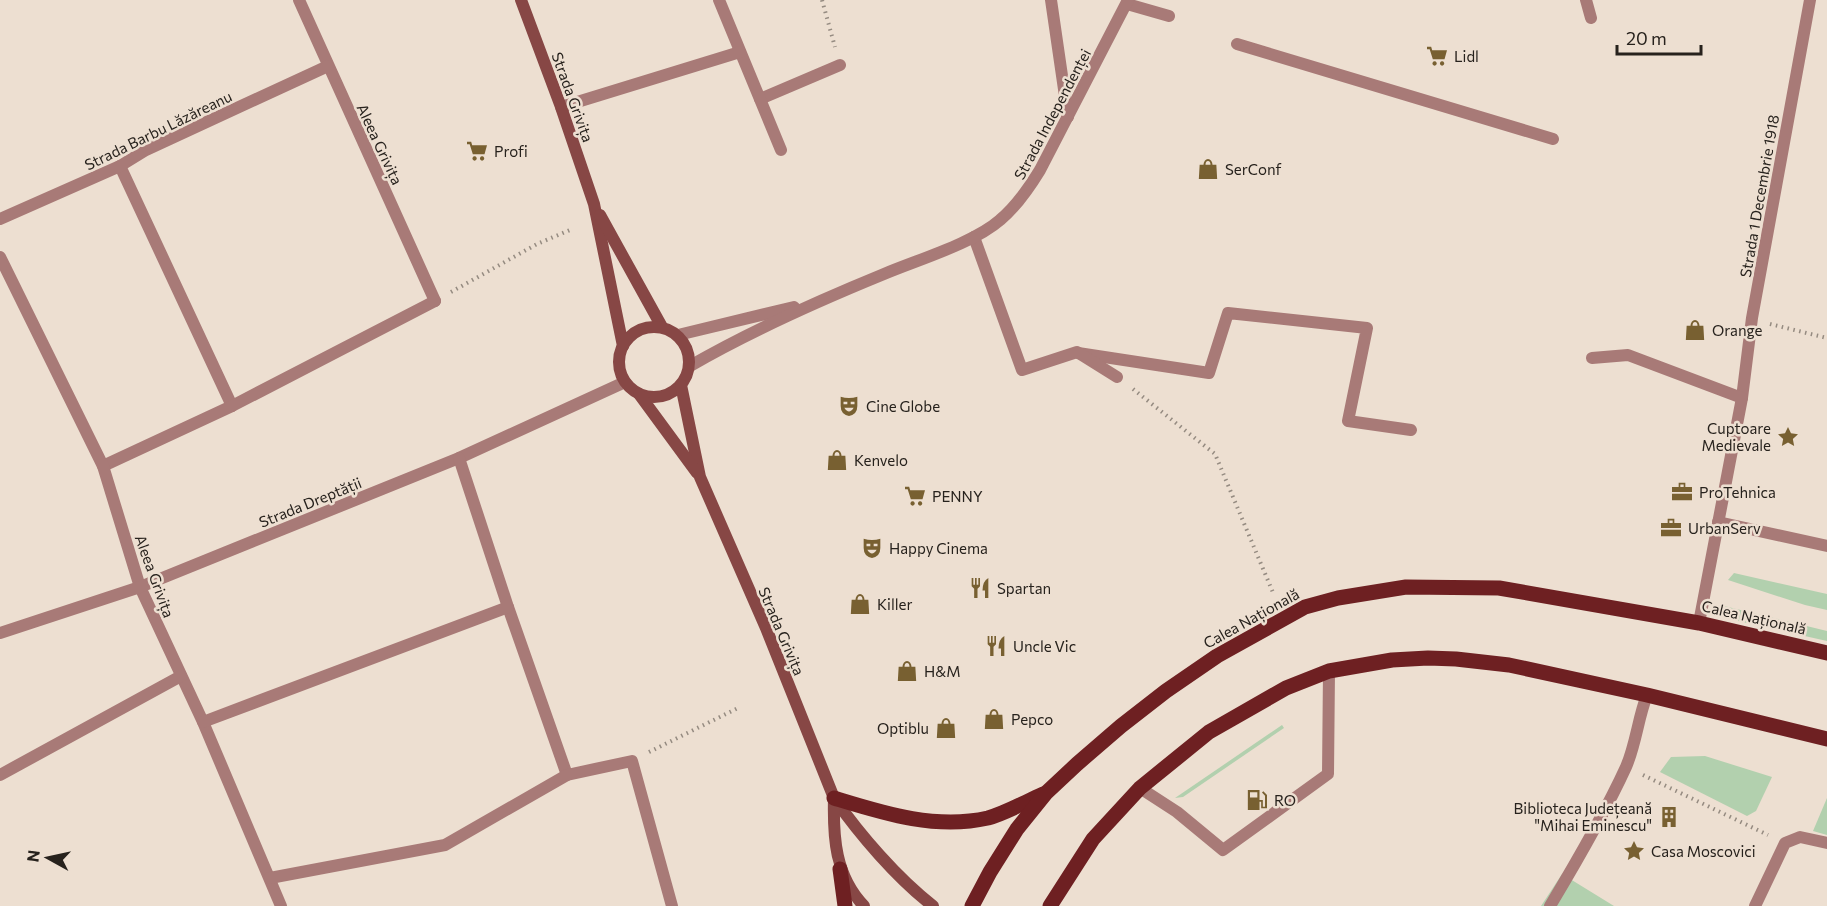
<svg xmlns="http://www.w3.org/2000/svg" width="1827" height="906" font-family="Commissioner,sans-serif">
	<style>
		.green { fill: #b2d0ae }
		.lines { fill: none; stroke-linecap: round; stroke-linejoin: round }
		.path { stroke: #958b81; stroke-width: 4; stroke-dasharray: 1.5 4.5; stroke-linecap: butt }
		.service { stroke: #a87a77; stroke-width: 12 }
		.pedestrian { stroke: #a87a77; stroke-width: 12 }
		.minor { stroke: #a87a77; stroke-width: 12 }
		.tertiary { stroke: #a87a77; stroke-width: 12 }
		.secondary { stroke: #874745; stroke-width: 12 }
		.primary { stroke: #6e2022; stroke-width: 15 }
		.labels { text-anchor: middle; dominant-baseline: central; stroke-width: 5; stroke-linejoin: round; paint-order: stroke }
		.poi-label { font-size: 15px; fill: #27221d; stroke: #eddfd1; text-anchor: start }
		.street-label { font-size: 15px; fill: #27221d; stroke: #eddfd1 }
	</style>
	<rect width="100%" height="100%" fill="#eddfd1"/>
	<!-- green -->
	<g class="green">
		<path d="M1734 573 1827 594V610L1805 605 1728 580Z"/>
		<path d="M1724 606 1827 631V641L1725 618Z"/>
		<path d="M1282 725 1284 728 1183 797 1175 798Z"/>
		<path d="M1705 756 1772 777 1756 811 1747 816 1660 772 1671 757Z"/>
		<path d="M1827 798V835L1813 831Z"/>
		<path d="M1562 874 1614 906H1541Z"/>
	</g>
	<g class="lines">
		<!-- path -->
		<g class="path">
			<path d="M822 0 835 47"/>
			<path d="M451 292 537 244 570 230"/>
			<path d="M1770 324 1827 338"/>
			<path d="M1133 389 1215 454 1274 595"/>
			<path d="M649 752 740 707"/>
			<path d="M1643 775 1768 835"/>
		</g>
		<!-- service -->
		<g class="service">
			<path d="M1586 0 1591 18"/>
			<path d="M1127 4 1169 16"/>
			<path d="M1237 44 1553 139"/>
			<path d="M760 99 840 65"/>
			<path d="M120 166 232 406"/>
			<path d="M1078 353 1209 373 1228 313 1367 328 1348 421 1411 430"/>
			<path d="M103 466 232 406 435 301"/>
			<path d="M1718 522 1827 546"/>
			<path d="M1140 788 1177 812 1223 850 1328 774 1329 671"/>
		</g>
		<!-- pedestrian -->
		<path class="pedestrian" d="M1742 398 1752 318 1810 0"/>
		<!-- minor -->
		<g class="minor">
			<path d="M299 0 435 301"/>
			<path d="M719 0 781 150"/>
			<path d="M1051 0 1068 117"/>
			<path d="M561 107 740 52"/>
			<path d="M0 219 120 166 146 150 328 66"/>
			<path d="M974 237 1022 370 1077 352 1117 377"/>
			<path d="M0 257 103 466 140 587 203 722 281 906"/>
			<path d="M1592 358 1628 355 1742 398 1699 623"/>
			<path d="M508 607 567 775"/>
			<path d="M0 633 140 587 459 458 625 382"/>
			<path d="M203 722 508 607 459 458"/>
			<path d="M0 775 181 676"/>
			<path d="M270 878 445 845 567 775 632 761 672 906"/>
			<path d="M1550 906C1577 861 1604 815 1626 767 1636 744 1638 718 1647 695"/>
			<path d="M1755 906 1785 843 1800 837 1827 843"/>
		</g>
		<!-- tertiary -->
		<g class="tertiary">
			<path d="M678 335 794 307"/>
			<path d="M690 366C752 330 818 301 884 274 917 260 974 243 1000 220 1017 206 1029 188 1040 170L1128 0"/>
		</g>
		<!-- secondary -->
		<g class="secondary">
			<path d="M521 0 561 107 594 204 623 346"/>
			<path d="M600 215 662 327"/>
			<circle cx="654" cy="362" r="35"/>
			<path d="M681 385 700 477 766 628 834 798C860 835 897 878 933 906"/>
			<path d="M639 394 697 473"/>
			<path d="M834 798C833 837 835 876 864 906"/>
		</g>
		<!-- primary -->
		<g class="primary">
			<path d="M834 798C883 813 935 830 988 818 1006 813 1025 802 1043 794"/>
			<path d="M840 869 845 906"/>
			<path d="M972 906 990 872 1017 829 1046 793 1077 764 1121 726 1166 691 1217 656 1305 607 1338 598 1406 587 1499 588 1699 623 1827 653"/>
			<path d="M1050 906 1093 839 1140 788 1209 732 1286 688 1329 671 1392 660 1428 658 1456 659 1509 665 1647 695 1827 739"/>
		</g>
	</g>
	<!-- icons -->
	<defs>
		<symbol id="supermarket-bare" viewBox="-9 -9 18 18"><path d="M-6-5.5h2.5l.6 2H6L4.5 2H-2.5L-4.4-4H-6ZM-1.5 3.2a1.3 1.3 0 1 0 .1 0ZM3 3.2a1.3 1.3 0 1 0 .1 0Z" fill="#786031" stroke="#eddfd1" stroke-width="2.5" paint-order="stroke"/></symbol>
		<symbol id="shop-bare" viewBox="-9 -9 18 18"><path d="M-5-2.5h2.3a2.7 3.5 0 0 1 5.4 0H5L5.5 6h-11ZM-1.5-2.5h3a1.5 2.3 0 0 0-3 0Z" fill="#786031" stroke="#eddfd1" stroke-width="2.5" paint-order="stroke"/></symbol>
		<symbol id="theatre-bare" viewBox="-9 -9 18 18"><path d="M-5-5.5Q0-4 5-5.5V0Q5 5 0 6Q-5 5-5 0ZM-3.3-2.5H-1v1.5H-3.3ZM1-2.5H3.3v1.5H1ZM-2.8 1Q0 5.5 2.8 1Z" fill="#786031" stroke="#eddfd1" stroke-width="2.5" paint-order="stroke"/></symbol>
		<symbol id="sight-bare" viewBox="-9 -9 18 18"><path d="M0-6L1.8-2.2L6-1.7L2.9 1.2L3.7 5.4L0 3.3L-3.7 5.4L-2.9 1.2L-6-1.7L-1.8-2.2Z" fill="#786031" stroke="#eddfd1" stroke-width="2.5" paint-order="stroke"/></symbol>
		<symbol id="office-bare" viewBox="-9 -9 18 18"><path d="M-6-3h4V-5.5h4V-3h4V5H-6ZM-1-4.5V-3h2v-1.5ZM-6 0V1H6V0Z" fill="#786031" stroke="#eddfd1" stroke-width="2.5" paint-order="stroke"/></symbol>
		<symbol id="restaurant-bare" viewBox="-9 -9 18 18"><path d="M-5-6h1v4h1v-4h1v4h1v-4h1v5L-1.5 .5V6h-2V.5L-5-1ZM5-6V6H3V1.5H1.5Q1.5-4 5-6Z" fill="#786031" stroke="#eddfd1" stroke-width="2.5" paint-order="stroke"/></symbol>
		<symbol id="fuel-bare" viewBox="-9 -9 18 18"><path d="M-5.5-6h7V0h2V4h1.3V-2.5L3-4.5l.8-.8L6-3V5H2.5V1h-1V6h-7ZM-4.2-4.7v3.2H.2V-4.7Z" fill="#786031" stroke="#eddfd1" stroke-width="2.5" paint-order="stroke"/></symbol>
		<symbol id="building-bare" viewBox="-9 -9 18 18"><path d="M-4-6H4V6H1V3H-1V6H-4ZM-2.5-4.3h1.7v1.8h-1.7ZM.8-4.3h1.7v1.8H.8ZM-2.5-1h1.7V.8h-1.7ZM.8-1h1.7V.8H.8Z" fill="#786031" stroke="#eddfd1" stroke-width="2.5" paint-order="stroke"/></symbol>
	</defs>
	<g fill-rule="evenodd">
		<use href="#supermarket-bare" x="1422" y="41" width="30" height="30"/>
		<use href="#supermarket-bare" x="462" y="136" width="30" height="30"/>
		<use href="#shop-bare" x="1193" y="154" width="30" height="30"/>
		<use href="#shop-bare" x="1680" y="315" width="30" height="30"/>
		<use href="#theatre-bare" x="834" y="391" width="30" height="30"/>
		<use href="#sight-bare" x="1773" y="422" width="30" height="30"/>
		<use href="#shop-bare" x="822" y="445" width="30" height="30"/>
		<use href="#office-bare" x="1667" y="477" width="30" height="30"/>
		<use href="#supermarket-bare" x="900" y="481" width="30" height="30"/>
		<use href="#office-bare" x="1656" y="513" width="30" height="30"/>
		<use href="#theatre-bare" x="857" y="533" width="30" height="30"/>
		<use href="#restaurant-bare" x="965" y="573" width="30" height="30"/>
		<use href="#shop-bare" x="845" y="589" width="30" height="30"/>
		<use href="#restaurant-bare" x="981" y="631" width="30" height="30"/>
		<use href="#shop-bare" x="892" y="656" width="30" height="30"/>
		<use href="#shop-bare" x="979" y="704" width="30" height="30"/>
		<use href="#shop-bare" x="931" y="713" width="30" height="30"/>
		<use href="#fuel-bare" x="1242" y="785" width="30" height="30"/>
		<use href="#building-bare" x="1654" y="802" width="30" height="30"/>
		<use href="#sight-bare" x="1619" y="836" width="30" height="30"/>
	</g>
	<g class="labels">
		<!-- poi labels -->
		<g class="poi-label">
			<text x="1454" y="56">Lidl</text>
			<text x="494" y="151">Profi</text>
			<text x="1225" y="169">SerConf</text>
			<text x="1712" y="330">Orange</text>
			<text x="866" y="406">Cine Globe</text>
			<text x="1771" y="428" text-anchor="end">Cuptoare<tspan x="1771" dy="17">Medievale</tspan></text>
			<text x="854" y="460">Kenvelo</text>
			<text x="1699" y="492">ProTehnica</text>
			<text x="932" y="496">PENNY</text>
			<text x="1688" y="528">UrbanServ</text>
			<text x="889" y="548">Happy Cinema</text>
			<text x="997" y="588">Spartan</text>
			<text x="877" y="604">Killer</text>
			<text x="1013" y="646">Uncle Vic</text>
			<text x="924" y="671">H&amp;M</text>
			<text x="1011" y="719">Pepco</text>
			<text x="929" y="728" text-anchor="end">Optiblu</text>
			<text x="1274" y="800">RO</text>
			<text x="1652" y="808" text-anchor="end">Biblioteca Județeană<tspan x="1652" dy="17">"Mihai Eminescu"</tspan></text>
			<text x="1651" y="851">Casa Moscovici</text>
		</g>
		<!-- street labels -->
		<g class="street-label">
			<text transform="translate(573 97) rotate(70)">Strada Grivița</text>
			<text transform="translate(1052 114) rotate(-62)">Strada Independenței</text>
			<text transform="translate(158 130) rotate(-26)">Strada Barbu Lăzăreanu</text>
			<text transform="translate(380 144) rotate(65)">Aleea Grivița</text>
			<text transform="translate(1759 196) rotate(-80)">Strada 1 Decembrie 1918</text>
			<text transform="translate(310 502) rotate(-22)">Strada Dreptății</text>
			<text transform="translate(155 576) rotate(70)">Aleea Grivița</text>
			<text transform="translate(1754 617) rotate(13)">Calea Națională</text>
			<text transform="translate(1251 618) rotate(-29)">Calea Națională</text>
			<text transform="translate(782 631) rotate(67)">Strada Grivița</text>
		</g>
	</g>
	<!-- north arrow -->
	<g transform="translate(48 858) rotate(278)" stroke="#eddfd1" stroke-width="4.5" paint-order="stroke">
	<path d="M0-4.5L10 22L0 15L-10 22Z" fill="#27221d"/>
	<text y="-9" font-size="16" font-weight="bold" text-anchor="middle" fill="#27221d">N</text>
	</g>
	<!-- scale -->
	<path d="M1617 45v9h84v-9" fill="none" stroke="#27221d" stroke-width="3"/>
	<text x="1626" y="45" font-size="18" fill="#27221d" stroke="#eddfd1" stroke-width="4.5" paint-order="stroke">20 m</text>
</svg>
